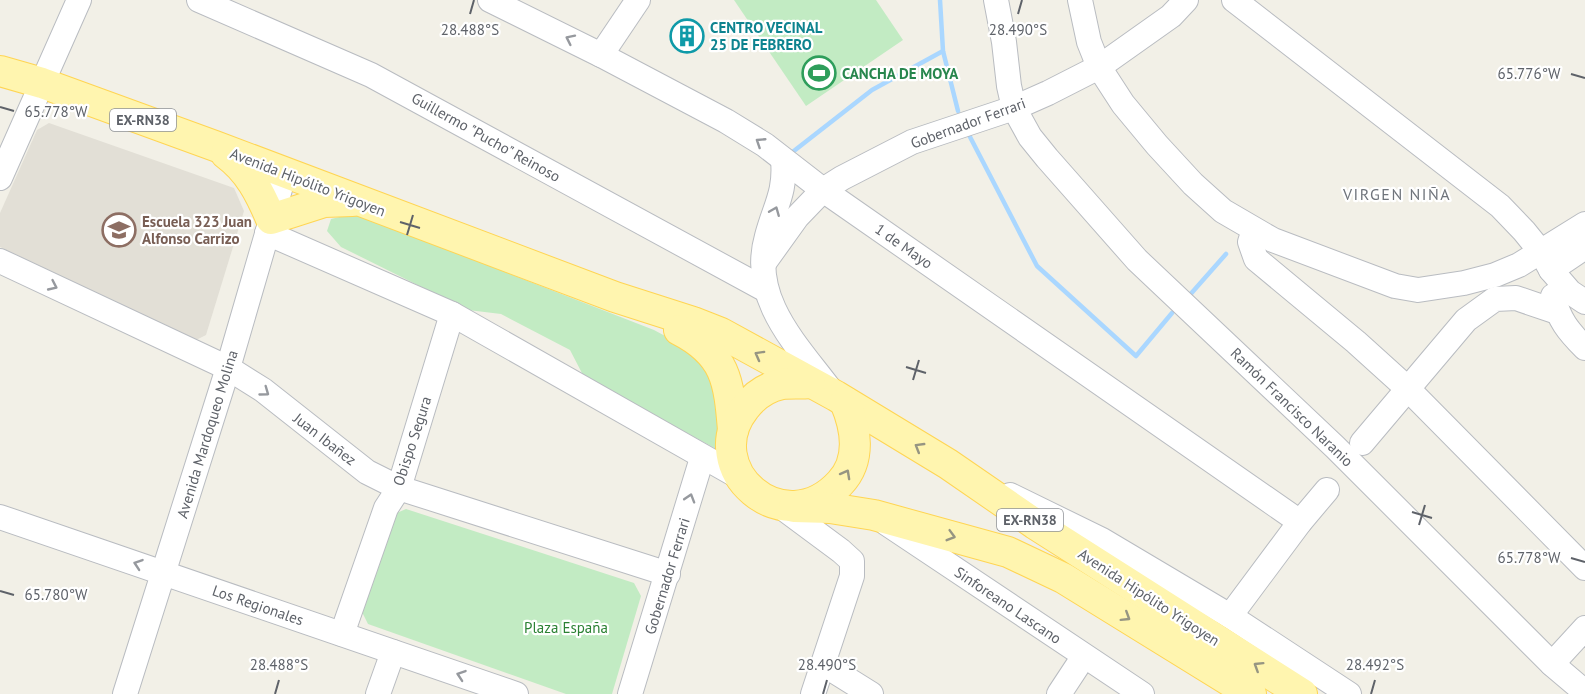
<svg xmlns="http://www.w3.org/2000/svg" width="1585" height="694" font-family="'PT Sans',sans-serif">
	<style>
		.education { fill: #e2dfd6 }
		.green { fill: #c2ebc3 }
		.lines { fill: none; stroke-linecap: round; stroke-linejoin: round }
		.stream { stroke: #aad7ff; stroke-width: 4.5 }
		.minor-casing { stroke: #b9bcc1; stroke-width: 26 }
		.major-casing { stroke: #ffd553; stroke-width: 32 }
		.minor { stroke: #fff; stroke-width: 24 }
		.major { stroke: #fff5af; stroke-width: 30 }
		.oneway { stroke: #96999e }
		.oneway2 { stroke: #969582 }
		.ticks { fill: none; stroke: #5e6269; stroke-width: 2 }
		.labels { text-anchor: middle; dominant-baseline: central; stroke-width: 4.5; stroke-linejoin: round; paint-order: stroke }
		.shield { fill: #fff; stroke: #8e9196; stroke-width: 1.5 }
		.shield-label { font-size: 14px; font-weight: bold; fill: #5e6269 }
		.culture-label { font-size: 15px; font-weight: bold; fill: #0d838f; stroke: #fff; text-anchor: start }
		.leisure-label { font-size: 15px; font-weight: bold; fill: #27864d; stroke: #fff; text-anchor: start }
		.street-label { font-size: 15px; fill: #5e6269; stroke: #fff }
		.education-label { font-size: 15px; font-weight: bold; fill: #785e54; stroke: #fff; text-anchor: start }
		.park-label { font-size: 15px; fill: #2b8133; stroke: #fff }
		.neighbourhood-label { font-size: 16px; letter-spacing: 1.5px; fill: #6f747b; stroke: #fff }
		.ticks-label { font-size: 15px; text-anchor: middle; fill: #5e6269; stroke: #fff; stroke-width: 4.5; stroke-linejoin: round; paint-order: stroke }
	</style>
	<rect width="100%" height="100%" fill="#f2f0e7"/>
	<!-- education -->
	<path class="education" d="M49 123 234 188 244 211 206 335 196 340 0 247V213L37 130Z"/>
	<!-- green -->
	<g class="green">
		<path d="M734 0H876L903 40 806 106Z"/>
		<path d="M352 214 387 226 654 330 693 351 713 375 718 406 720 451 584 377 570 350 501 314 468 310 341 247 327 231 331 219Z"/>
		<path d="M406 509 634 583 641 596 612 694H566L368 624 360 608 392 515Z"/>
	</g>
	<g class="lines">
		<!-- stream -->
		<g class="stream">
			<path d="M940 0 943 51 958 111"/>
			<path d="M969 135 1037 266 1136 356 1172 313"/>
			<path d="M790 154 872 90 943 51"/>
			<path d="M1188 297 1226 254"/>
		</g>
		<defs>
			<g id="minor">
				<path d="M199 0 371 75 766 290"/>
				<path d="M490 0 601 55 726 121 765 145 823 190 1300 522"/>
				<path d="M996 0 1004 42 1009 86 1014 108 1030 137 1047 158 1137 260 1335 447 1552 664 1585 692"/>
				<path d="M1080 0 1089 42 1099 67 1123 104 1157 145 1193 184 1223 211 1273 240 1395 286 1418 290 1464 283 1495 275 1519 265 1585 224"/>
				<path d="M1234 0 1500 206 1524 231 1541 252 1551 270 1570 292 1585 302"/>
				<path d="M601 55 638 0"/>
				<path d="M783 160C786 192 775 206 767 236 749 299 797 345 832 392"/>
				<path d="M0 178 79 0"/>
				<path d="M1254 230 1250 242 1256 259 1356 342 1408 389 1585 568"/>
				<path d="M267 233 452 314 741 478"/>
				<path d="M0 261 228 368 263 390 367 472 399 488 668 574"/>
				<path d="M764 263 797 217 823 190 842 178 912 142 1014 108 1048 93 1099 67 1171 16 1186 0"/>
				<path d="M1551 270 1585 247"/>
				<path d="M1553 296C1559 320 1568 331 1585 348"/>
				<path d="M1362 443 1466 320 1495 299 1516 298 1557 312"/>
				<path d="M1010 495 1102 540 1230 616 1349 694"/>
				<path d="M779 505 841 551 852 561V576L813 694"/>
				<path d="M0 517 516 694"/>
				<path d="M886 523 1142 694"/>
				<path d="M1230 616 1300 522 1327 490"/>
				<path d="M342 634 386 508 399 488 452 314"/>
				<path d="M823 664 871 694"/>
				<path d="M1552 664 1585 628"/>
				<path d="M125 694 228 368 285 172"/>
				<path d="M378 694 393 652"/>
				<path d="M630 694 702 458"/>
				<path d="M1059 694 1084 656"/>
			</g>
			<g id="major">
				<path d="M0 71 42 83 215 146 615 297 693 322 721 333 836 396 948 464 1035 524 1302 694"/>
				<path d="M226 154C249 171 260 193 271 219L324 202 352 201"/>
				<path d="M679 330C726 354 729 381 733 430"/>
				<path d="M810 383C801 384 791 383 782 384 767 387 754 396 745 408 697 468 783 545 840 483 862 460 856 428 845 402"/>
				<path d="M794 507 830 508 874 515 1008 552 1063 578 1251 694"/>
			</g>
		</defs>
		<!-- minor casing -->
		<use href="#minor" class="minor-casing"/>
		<!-- major casing -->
		<use href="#major" class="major-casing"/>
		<!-- minor -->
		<use href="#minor" class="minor"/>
		<!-- major -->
		<use href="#major" class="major"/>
	</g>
	<!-- one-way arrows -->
	<defs><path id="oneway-chevron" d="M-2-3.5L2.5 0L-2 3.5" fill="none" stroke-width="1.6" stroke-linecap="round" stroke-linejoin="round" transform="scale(1.5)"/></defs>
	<g class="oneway">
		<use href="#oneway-chevron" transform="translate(570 39) rotate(-154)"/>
		<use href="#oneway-chevron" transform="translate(760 142) rotate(-147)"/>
		<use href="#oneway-chevron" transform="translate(775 211) rotate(-68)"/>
		<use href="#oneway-chevron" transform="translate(53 286) rotate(25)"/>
		<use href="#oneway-chevron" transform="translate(265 392) rotate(36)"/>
		<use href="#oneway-chevron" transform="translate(690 498) rotate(-73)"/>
		<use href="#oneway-chevron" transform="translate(138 564) rotate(-161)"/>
		<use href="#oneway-chevron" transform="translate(461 675) rotate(-161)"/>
	</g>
	<g class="oneway2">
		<use href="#oneway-chevron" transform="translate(759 355) rotate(-151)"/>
		<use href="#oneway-chevron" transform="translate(919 447) rotate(-149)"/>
		<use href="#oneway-chevron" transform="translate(846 474) rotate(-61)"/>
		<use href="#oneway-chevron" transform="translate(951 536) rotate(16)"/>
		<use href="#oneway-chevron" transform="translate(1126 617) rotate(32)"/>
		<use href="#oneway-chevron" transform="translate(1258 666) rotate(-148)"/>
	</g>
	<!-- ticks -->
	<path class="ticks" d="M470 14 474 0M1018 14 1022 0M1571 74 1585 78M0 107 14 111M400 222 420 228M407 235 413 215M906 367 926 373M913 380 919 360M1412 512 1432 518M1419 525 1425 505M1571 558 1585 562M0 591 14 595M275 694 279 680M823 694 827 680M1371 694 1375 680"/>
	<!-- icons -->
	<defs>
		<symbol id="building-ring" viewBox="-11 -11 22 22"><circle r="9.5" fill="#fff" stroke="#0f9aa8" stroke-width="1.5"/><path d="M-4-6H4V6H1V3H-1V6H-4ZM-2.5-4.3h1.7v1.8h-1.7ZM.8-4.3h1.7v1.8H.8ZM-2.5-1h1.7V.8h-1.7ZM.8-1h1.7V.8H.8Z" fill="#0f9aa8"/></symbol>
		<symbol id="stadium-ring" viewBox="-11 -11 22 22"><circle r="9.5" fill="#fff" stroke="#2e9e5b" stroke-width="1.5"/><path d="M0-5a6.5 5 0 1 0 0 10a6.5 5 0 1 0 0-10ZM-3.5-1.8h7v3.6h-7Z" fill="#2e9e5b"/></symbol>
		<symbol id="school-ring" viewBox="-11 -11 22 22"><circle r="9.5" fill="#fff" stroke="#8d6e63" stroke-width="1.5"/><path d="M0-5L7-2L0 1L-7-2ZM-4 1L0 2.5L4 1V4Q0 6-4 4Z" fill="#8d6e63"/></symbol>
	</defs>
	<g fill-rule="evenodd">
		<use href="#building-ring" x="668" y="17" width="38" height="38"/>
		<use href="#stadium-ring" x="800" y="54" width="38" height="38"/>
		<use href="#school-ring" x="100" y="211" width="38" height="38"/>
	</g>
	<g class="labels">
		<!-- shield labels -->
		<g class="shield">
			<rect x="110" y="109" width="66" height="22" rx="4.5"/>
			<rect x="997" y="509" width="66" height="22" rx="4.5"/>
		</g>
		<g class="shield-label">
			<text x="143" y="120">EX-RN38</text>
			<text x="1030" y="520">EX-RN38</text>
		</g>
		<!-- culture labels -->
		<g class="culture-label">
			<text x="710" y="27">CENTRO VECINAL<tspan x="710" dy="17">25 DE FEBRERO</tspan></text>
		</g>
		<!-- leisure labels -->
		<g class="leisure-label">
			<text x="842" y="73">CANCHA DE MOYA</text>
		</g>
		<!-- street labels -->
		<g class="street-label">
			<text transform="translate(968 123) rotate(-20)">Gobernador Ferrari</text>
			<text transform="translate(486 137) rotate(29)">Guillermo "Pucho" Reinoso</text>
			<text transform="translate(308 182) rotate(21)">Avenida Hipólito Yrigoyen</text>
			<text transform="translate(904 246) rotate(35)">1 de Mayo</text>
			<text transform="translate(1292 407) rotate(44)">Ramón Francisco Naranio</text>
			<text transform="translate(207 434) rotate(-73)">Avenida Mardoqueo Molina</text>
			<text transform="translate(325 439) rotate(38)">Juan Ibañez</text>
			<text transform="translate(412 441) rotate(-72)">Obispo Segura</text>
			<text transform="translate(667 576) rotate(-73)">Gobernador Ferrari</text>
			<text transform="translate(1149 597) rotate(33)">Avenida Hipólito Yrigoyen</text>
			<text transform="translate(258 605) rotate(19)">Los Regionales</text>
			<text transform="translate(1008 605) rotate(34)">Sinforeano Lascano</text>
		</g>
		<!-- education labels -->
		<g class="education-label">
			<text x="142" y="221">Escuela 323 Juan<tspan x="142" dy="17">Alfonso Carrizo</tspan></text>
		</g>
		<!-- park labels -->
		<g class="park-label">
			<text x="566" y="627">Plaza España</text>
		</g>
		<!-- neighbourhood labels -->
		<g class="neighbourhood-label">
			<text x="1397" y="194">VIRGEN NIÑA</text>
		</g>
	</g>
	<g class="ticks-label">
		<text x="470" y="35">28.488°S</text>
		<text x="1018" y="35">28.490°S</text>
		<text x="1529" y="79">65.776°W</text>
		<text x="56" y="117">65.778°W</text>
		<text x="1529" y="563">65.778°W</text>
		<text x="56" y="600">65.780°W</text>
		<text x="279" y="670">28.488°S</text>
		<text x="827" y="670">28.490°S</text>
		<text x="1375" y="670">28.492°S</text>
	</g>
</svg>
